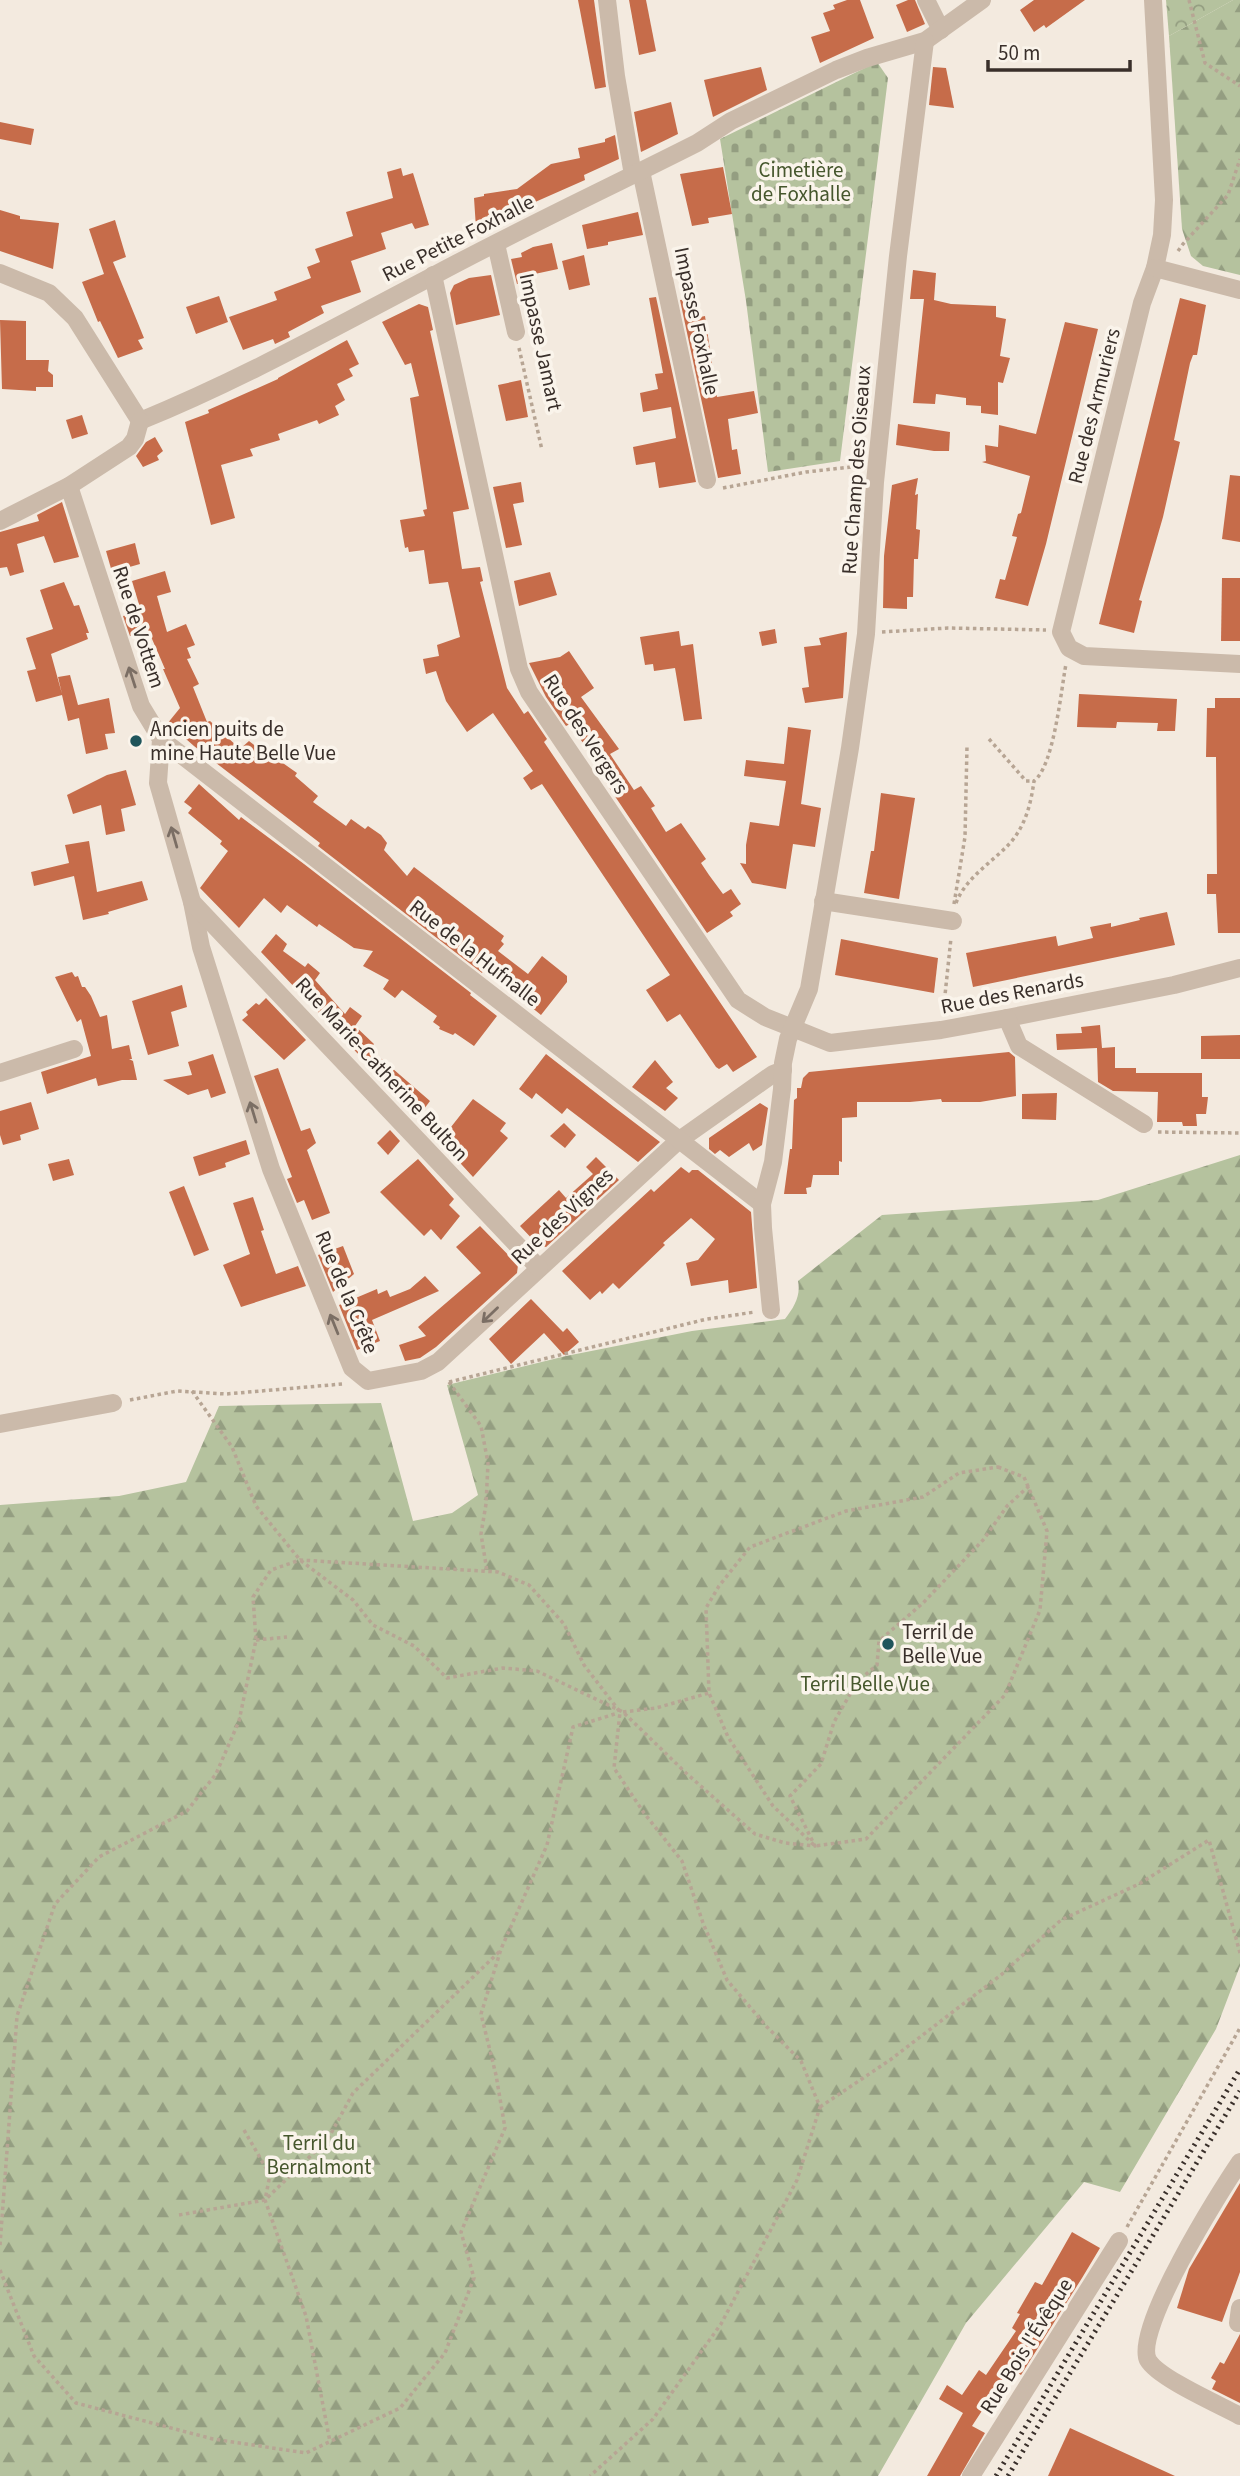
<svg xmlns="http://www.w3.org/2000/svg" width="1240" height="2476" font-family="'Source Sans 3',sans-serif">
	<style>
		.forest { fill: url(#forest-firs) }
		.cemetery { fill: url(#cemetery-stones) }
		.park { fill: url(#park-crowns) }
		.building { fill: #c66c4a }
		.lines { fill: none; stroke-linecap: round; stroke-linejoin: round }
		.path { stroke: #b7a594; stroke-width: 3.5; stroke-dasharray: 3.5 3.5; stroke-linecap: butt }
		.minor { stroke: #cbbaaa; stroke-width: 18 }
		.rail { stroke: #392f2a; stroke-width: 5; stroke-dasharray: 2 5; stroke-linecap: butt }
		.oneway { stroke: #7b6e64 }
		.poi-dot { fill: #1f555b; stroke: #faf4eb; stroke-width: 2.5 }
		.labels { text-anchor: middle; dominant-baseline: central; stroke-width: 7; stroke-linejoin: round; paint-order: stroke }
		.park-label { font-size: 21px; fill: #46572d; stroke: #faf4eb }
		.street-label { font-size: 21px; fill: #392f2a; stroke: #faf4eb }
		.poi-label { font-size: 21px; fill: #392f2a; stroke: #faf4eb; text-anchor: start }
	</style>
	<defs>
		<pattern id="forest-firs" width="22" height="20" patternUnits="userSpaceOnUse" patternTransform="scale(1.75)"><rect width="22" height="20" fill="#b5c29e"/><path d="M5 1l3.5 6h-7zM16 11l3.5 6h-7z" fill="#949e81"/></pattern>
		<pattern id="cemetery-stones" width="16" height="16" patternUnits="userSpaceOnUse" patternTransform="scale(1.75)"><rect width="16" height="16" fill="#b5c29e"/><path d="M2 7V4a2 2 0 0 1 4 0v3zM10 15v-3a2 2 0 0 1 4 0v3z" fill="#949e81"/></pattern>
		<pattern id="park-crowns" width="20" height="18" patternUnits="userSpaceOnUse" patternTransform="scale(1.75)"><rect width="20" height="18" fill="#b5c29e"/><path d="M2 6a3 3 0 1 1 6 0M12 15a3 3 0 1 1 6 0" fill="none" stroke="#949e81"/></pattern>
	</defs>
	<rect width="100%" height="100%" fill="#f3eadf"/>
	<!-- forest -->
	<g class="forest">
		<path d="M1233 0H1240V275L1203 266 1191 256 1182 229 1169 36Z"/>
		<path d="M1240 1155V1966L1216 2029 1120 2192 1084 2182 966 2323 878 2476H0V1505L119 1496 186 1482 219 1406 381 1403 413 1521 452 1513 478 1495 447 1385 566 1356 692 1331 785 1319C794 1307 801 1296 798 1281L882 1215 1098 1200Z"/>
	</g>
	<!-- cemetery -->
	<path class="cemetery" d="M877 62 888 78 840 461 768 472 746 301 720 139Z"/>
	<!-- park -->
	<path class="park" d="M1166 0H1233L1169 36Z"/>
	<!-- building -->
	<g class="building">
		<path d="M578 0H594L606 87 595 89Z"/>
		<path d="M629 0H646L656 51 639 55Z"/>
		<path d="M847 0H860L874 38 820 63 811 37 830 31 823 13 835 9 833 5Z"/>
		<path d="M908 0H915L925 24 907 32 896 5Z"/>
		<path d="M1034 0H1085L1046 28 1044 25 1034 32 1020 10Z"/>
		<path d="M761 67 767 90 713 117 704 80Z"/>
		<path d="M933 67 946 68 954 108 929 105Z"/>
		<path d="M671 102 678 134 641 152 634 112Z"/>
		<path d="M0 122 34 129 31 145 0 139Z"/>
		<path d="M615 135 619 159 584 175 585 180 476 228 474 198 484 196V194L517 189 551 164 580 158 578 148 605 142V139Z"/>
		<path d="M723 167 732 214 708 218 709 223 692 226 680 174Z"/>
		<path d="M401 168 403 176 413 173 429 225 415 229 412 223 381 233 386 249 351 261 361 292 321 306 324 313 288 332 290 337 275 344 273 339 243 350 229 317 277 300 274 292 311 278 307 267 320 262 315 249 353 236 346 212 393 198 387 172Z"/>
		<path d="M0 210 20 216V219L59 223 53 269 0 251Z"/>
		<path d="M638 212 643 235 608 242V245L587 249 582 225Z"/>
		<path d="M115 220 126 257 113 262 144 338 138 340 143 349 118 358 100 321 98 322 82 282 104 274 89 229Z"/>
		<path d="M552 243 558 269 530 275 531 281 517 284 511 259 522 257 521 253 533 247Z"/>
		<path d="M584 255 590 285 569 290 562 261Z"/>
		<path d="M913 270 936 273 934 300 951 304 996 306V317L1006 319 1000 356 1010 358 1003 383 998 382V415L981 413V406L966 405V398L936 394 935 404 913 403 924 299H910Z"/>
		<path d="M491 275 500 315 456 325 450 293 454 285 469 278Z"/>
		<path d="M219 296 228 322 196 334 186 307Z"/>
		<path d="M656 297 696 482 659 488 655 462 636 465 633 447 676 438 671 407 643 412 640 393 658 389 655 374 663 373 649 298Z"/>
		<path d="M1180 298 1206 305 1197 355H1193L1190 363 1174 440 1180 442 1163 517 1139 600 1142 601 1134 633 1099 624Z"/>
		<path d="M688 299 691 319 705 316 717 397 754 391 758 413 728 419 732 450 737 449 741 474 718 478 680 300Z"/>
		<path d="M419 304 428 307 433 330 430 331 469 509 453 512 462 569 480 567 483 581 480 582 507 688 524 714 528 711 547 739 544 742 757 1057 733 1072 727 1064 719 1069 716 1067 680 1014 667 1022 646 990 670 975 542 784 531 790 523 778 533 771 493 713 467 732 446 701 436 671 426 674 423 659 439 656 437 645 460 637 448 582 429 584 424 550 409 552 408 547 405 548 400 520 425 516 423 510 427 509 410 398 419 396 411 363 405 365 382 322Z"/>
		<path d="M0 320 26 321V360H49L48 371 53 375V387H36V391L2 389Z"/>
		<path d="M1065 322 1098 329 1046 544 1028 606 995 598 1000 579 1005 580 1017 537 1012 536 1018 514 1021 513 1030 476 982 462 986 461 985 445 998 447 999 425 1036 434Z"/>
		<path d="M347 340 359 364 349 369 353 376 337 384 345 400 335 406 339 415 319 424 317 420 278 434 280 440 250 449 253 456 221 465 235 518 211 525 185 422 209 413 208 410 278 379V378Z"/>
		<path d="M521 380 528 417 506 421 498 385Z"/>
		<path d="M82 415 88 434 72 439 66 420Z"/>
		<path d="M898 424 950 432 949 451H934L896 445Z"/>
		<path d="M155 437 163 451 157 456 159 460 143 467 136 456 146 442Z"/>
		<path d="M1230 475 1240 476V542L1222 539Z"/>
		<path d="M918 478 915 495 918 494 916 529 920 530 918 559H914L913 597H907V609L883 608 884 556 892 485Z"/>
		<path d="M521 482 524 502 513 504 522 545 506 548 493 487Z"/>
		<path d="M62 502 79 557 54 563 44 536 17 544 24 572 10 576 7 567 0 568V532L39 521 37 515Z"/>
		<path d="M135 543 140 564 112 572 106 551Z"/>
		<path d="M165 571 171 592 157 596 167 632 186 624 195 645 187 648 191 658 187 659 199 684 193 687 207 722 210 721 240 749 249 741 268 756 270 754 297 773 295 776 318 796 313 802 346 826 351 819 365 829 368 826 381 835 387 843 384 850 407 876 414 867 504 936 501 941 504 944 498 951 528 974 542 956 567 976V982L541 1015 484 969 482 973 318 846 320 843 194 746 186 739 184 733 180 734 167 724 180 708 163 669H165L149 632 130 636 123 616 141 611 132 581Z"/>
		<path d="M550 572 557 595 519 606 514 581Z"/>
		<path d="M1222 578H1240V641H1221Z"/>
		<path d="M64 582 74 606 79 605 89 633H86L88 639 51 654 62 694 58 677 70 675 78 705 109 698 115 733 105 734 108 749 86 754 79 718 68 721 62 695 36 702 27 671 36 669 26 638 53 629 40 590Z"/>
		<path d="M775 629 777 643 762 646 759 632Z"/>
		<path d="M679 631 681 646 693 644 702 719 684 721 675 668 654 671 653 664 645 665 640 637Z"/>
		<path d="M847 632 843 698 805 703 802 688 809 687 804 647 821 645 819 638Z"/>
		<path d="M569 651 594 688 581 697 619 749 610 754 634 790 641 786 655 806 651 808 666 832 681 823 706 859 701 863 709 875 723 894 731 889 741 904 730 912 733 916 707 933 604 780 607 778 570 724 566 726 546 697 529 663 560 657Z"/>
		<path d="M1079 694 1177 699 1175 731H1157L1158 723 1117 722 1116 728 1077 727Z"/>
		<path d="M1215 698H1240V933H1218L1216 894H1207V874H1217L1216 757H1206L1207 708H1215Z"/>
		<path d="M788 727 811 730 801 804 821 808 815 847 793 844 786 889 752 883 740 863 746 864V845L750 822 779 826 786 781 744 776 746 760 784 764Z"/>
		<path d="M126 770 136 805 121 809 125 831 106 835 101 805 73 814 67 795 107 775Z"/>
		<path d="M199 784 239 820 241 817 304 864 471 993 470 995 497 1016 474 1046 455 1033 453 1035 439 1029 440 1027 433 1022 437 1016 402 990 395 998 383 989 389 980 363 966 373 951 354 948 319 924 317 927 287 905 281 913 264 898 239 928 200 888 228 851 220 844 222 841 188 813 192 808 184 802Z"/>
		<path d="M881 793 915 798 899 899 864 893 871 851H874Z"/>
		<path d="M89 841 97 892 142 881 148 900 108 912 109 914 83 920 74 876 34 886 31 872 69 863 65 845Z"/>
		<path d="M1167 912 1175 945 973 987 966 953 1056 936 1058 946 1093 938 1090 927 1111 923V927L1140 920 1139 918Z"/>
		<path d="M276 934 287 944 283 951 305 967 308 963 320 973 315 980 345 1014 350 1007 362 1016 355 1026 374 1044 370 1049 430 1101 418 1117 261 952Z"/>
		<path d="M841 939 938 958 934 993 835 975Z"/>
		<path d="M72 972 75 977 78 976 82 987H85L91 996 100 1017 107 1015 112 1049 129 1045 132 1059H129L133 1061 137 1080H122L98 1086 96 1078 47 1094 41 1072 91 1056 81 1019 77 1022 55 977Z"/>
		<path d="M182 985 187 1007 171 1012 179 1046 148 1055 132 1001Z"/>
		<path d="M266 998 306 1040 284 1060 242 1020 248 1015 246 1012 256 1003 259 1005Z"/>
		<path d="M1100 1025 1102 1048 1115 1047V1068H1136V1073H1202V1097H1208L1206 1114H1196L1197 1126H1183L1182 1122H1157L1158 1092 1113 1091 1098 1082 1097 1048 1057 1050 1056 1034 1082 1033 1081 1027Z"/>
		<path d="M1240 1035V1059H1201V1036Z"/>
		<path d="M1009 1052 1015 1057 1016 1096 980 1102H942L941 1099 910 1102H857V1117L842 1118V1162L839 1161V1175H813L811 1187 806 1188 807 1194H784L790 1149H792L794 1100 797 1098V1088H801L803 1078 809 1072Z"/>
		<path d="M213 1054 226 1093 211 1098 208 1089 188 1095 163 1080 192 1075 188 1062Z"/>
		<path d="M546 1054 614 1107 660 1142 638 1162 567 1108 562 1114 536 1093 532 1099 519 1089Z"/>
		<path d="M655 1060 673 1082 666 1088 678 1098 665 1111 632 1087Z"/>
		<path d="M278 1068 301 1131 310 1128 316 1143 307 1150 330 1213 312 1220 304 1200 297 1203 287 1179 292 1177 254 1076Z"/>
		<path d="M1057 1093 1056 1120 1022 1119V1094Z"/>
		<path d="M473 1099 506 1123 500 1131 508 1138 473 1177 440 1141Z"/>
		<path d="M31 1102 39 1129 20 1135 21 1140 3 1145 0 1135V1111Z"/>
		<path d="M760 1103 768 1108 762 1145 753 1151 749 1143 729 1157 720 1150 715 1154 709 1149V1138Z"/>
		<path d="M564 1123 576 1135 565 1148 550 1136Z"/>
		<path d="M390 1130 400 1141 388 1155 377 1143Z"/>
		<path d="M246 1140 250 1154 225 1163 226 1167 199 1176 193 1157Z"/>
		<path d="M596 1157 619 1180 546 1247 538 1245 520 1226 559 1190 566 1198 593 1174 586 1167Z"/>
		<path d="M69 1159 74 1175 53 1181 48 1164Z"/>
		<path d="M418 1159 454 1199 449 1205 460 1216 441 1240 431 1229 424 1236 380 1192Z"/>
		<path d="M681 1167 689 1173 692 1170H698L751 1212 757 1288 729 1293 728 1280 691 1286 686 1263 698 1260 715 1239 691 1218 663 1243 665 1245 619 1289 613 1283 602 1294 600 1291 590 1300 562 1271 651 1189 654 1192Z"/>
		<path d="M184 1186 209 1250 194 1256 169 1192Z"/>
		<path d="M253 1197 264 1230 261 1231 276 1274 298 1266 306 1286 241 1307 223 1265 250 1254 233 1203Z"/>
		<path d="M480 1226 518 1265 517 1273 436 1347 420 1358 405 1361 399 1345 426 1336 418 1327 481 1273 456 1247Z"/>
		<path d="M343 1246 354 1274 333 1292 318 1255Z"/>
		<path d="M425 1276 439 1291 372 1320 380 1341 357 1350 339 1305 377 1289 378 1294 387 1290 390 1297 410 1289Z"/>
		<path d="M531 1299 563 1332 567 1328 579 1342 564 1355 544 1333 511 1364 489 1339Z"/>
		<path d="M1240 2183V2272L1222 2322 1177 2308 1189 2269Z"/>
		<path d="M1072 2232 1100 2248 1082 2278 1021 2375 1010 2368 972 2426 985 2433 960 2476H927L963 2413 939 2399 947 2385 962 2395 979 2370 986 2375 1016 2331 1012 2328 1020 2314 1017 2313 1035 2282 1042 2285Z"/>
		<path d="M1240 2334V2403L1212 2389 1216 2381 1211 2378 1220 2362 1224 2364Z"/>
		<path d="M1070 2428 1175 2476H1048Z"/>
	</g>
	<g class="lines">
		<!-- path -->
		<g class="path">
			<path d="M1189 0 1205 63 1240 86"/>
			<path d="M1178 251 1183 244 1228 195 1240 159"/>
			<path d="M519 348 542 450"/>
			<path d="M723 488 806 472 860 466"/>
			<path d="M882 632 948 628 1046 630"/>
			<path d="M989 739 1026 781H1034"/>
			<path d="M956 903C966 877 993 862 1011 842 1026 824 1031 803 1034 781 1054 766 1061 690 1066 664"/>
			<path d="M954 904 965 837 967 746"/>
			<path d="M943 1014 951 938"/>
			<path d="M1158 1132 1240 1133"/>
			<path d="M449 1382 707 1319 755 1312"/>
			<path d="M449 1382 481 1426 488 1463 486 1504 481 1534 487 1571"/>
			<path d="M192 1391 232 1447 256 1506 300 1560 353 1600 373 1625 414 1646 447 1678 503 1668 537 1671 623 1712 686 1773 755 1834 785 1843 815 1846 790 1796 821 1764 834 1722 857 1682 877 1665 879 1641 923 1603 984 1539 1007 1506 1029 1486"/>
			<path d="M130 1400 177 1391 226 1394 342 1384"/>
			<path d="M998 1467 1024 1477 1047 1531 1040 1610 1005 1695 866 1839 815 1846 773 1806 728 1737 709 1693 706 1608 719 1586 750 1547 846 1511 923 1497 959 1473Z"/>
			<path d="M256 1640 287 1637"/>
			<path d="M623 1712 656 1708 709 1693"/>
			<path d="M820 2107 890 2060 1001 1975 1061 1920 1139 1884 1209 1840 1240 1953"/>
			<path d="M244 2130 270 2175 265 2200 306 2316 330 2442"/>
			<path d="M179 2215 265 2200 328 2139 353 2093 500 1951"/>
			<path d="M1127 2227 1240 2028"/>
			<path d="M0 2245 17 2016 55 1904 99 1857 187 1811 216 1774 239 1721 256 1640 253 1597 271 1570 300 1560 498 1572 529 1585 564 1624 584 1665 620 1712 614 1768 644 1813 682 1861 703 1923 727 1980 767 2027 801 2061 820 2107 797 2180 721 2324 653 2419 590 2476"/>
			<path d="M0 2270 34 2356 76 2403 213 2439 306 2453 400 2408 445 2353 474 2278 461 2232 505 2128 496 2075 481 2014 501 1949 547 1845 573 1727 618 1713"/>
		</g>
		<!-- minor -->
		<g class="minor">
			<path d="M607 0 616 76 633 175"/>
			<path d="M926 0 941 30"/>
			<path d="M1153 0 1164 200 1162 235 1155 268 1142 303 1061 632 1069 648 1084 656 1240 664"/>
			<path d="M641 171 707 480"/>
			<path d="M496 244 516 332"/>
			<path d="M1155 268 1240 290"/>
			<path d="M0 273 49 293 75 318 140 421C241 380 335 327 431 277 518 230 608 188 697 143L731 121 836 70 867 58 925 41 982 0"/>
			<path d="M433 275 519 669 529 692 738 1000 765 1017 830 1043 941 1030 1007 1018 1174 985 1240 968"/>
			<path d="M69 486 141 706 161 739 158 783 192 902 201 947 271 1169 352 1368 368 1381 421 1371 438 1362 678 1141 773 1074 783 1070"/>
			<path d="M0 521 69 486 129 447 135 439 140 421"/>
			<path d="M161 739 762 1204"/>
			<path d="M823 901 953 921"/>
			<path d="M192 902 539 1268"/>
			<path d="M1007 1018 1019 1046 1144 1124"/>
			<path d="M0 1073 74 1049"/>
			<path d="M771 1310 763 1228 762 1204 773 1162 782 1089 783 1063 788 1039 809 989 850 748 866 634 875 482 898 256 925 41"/>
			<path d="M0 1424 113 1403"/>
			<path d="M1240 2162C1220 2191 1133 2330 1148 2360 1158 2378 1220 2405 1240 2416"/>
			<path d="M1238 2323 1240 2308"/>
			<path d="M971 2476 1119 2241"/>
		</g>
		<!-- rail -->
		<g class="rail">
			<path d="M996 2476 1240 2069"/>
			<path d="M1008 2476 1240 2091"/>
		</g>
	</g>
	<!-- one-way arrows -->
	<defs><path id="oneway-shaft" d="M-6 0H5M1.5-3L5.5 0L1.5 3" fill="none" stroke-width="1.6" stroke-linecap="round" stroke-linejoin="round" transform="scale(1.75)"/></defs>
	<g class="oneway">
		<use href="#oneway-shaft" transform="translate(132 677) rotate(-108)"/>
		<use href="#oneway-shaft" transform="translate(174 837) rotate(-106)"/>
		<use href="#oneway-shaft" transform="translate(253 1112) rotate(-107)"/>
		<use href="#oneway-shaft" transform="translate(490 1315) rotate(136)"/>
		<use href="#oneway-shaft" transform="translate(334 1324) rotate(-112)"/>
	</g>
	<!-- markers -->
	<g class="poi-dot">
		<circle cx="136" cy="741" r="7"/>
		<circle cx="888" cy="1644" r="7"/>
	</g>
	<g class="labels">
		<!-- park labels -->
		<g class="park-label">
			<text x="801" y="170">Cimetière<tspan x="801" dy="24">de Foxhalle</tspan></text>
			<text x="865" y="1684">Terril Belle Vue</text>
			<text x="319" y="2143">Terril du<tspan x="319" dy="24">Bernalmont</tspan></text>
		</g>
		<!-- street labels -->
		<g class="street-label">
			<text transform="translate(458 238) rotate(-27)">Rue Petite Foxhalle</text>
			<text transform="translate(697 321) rotate(78)">Impasse Foxhalle</text>
			<text transform="translate(541 342) rotate(78)">Impasse Jamart</text>
			<text transform="translate(1094 406) rotate(-76)">Rue des Armuriers</text>
			<text transform="translate(856 470) rotate(-86)">Rue Champ des Oiseaux</text>
			<text transform="translate(139 627) rotate(72)">Rue de Vottem</text>
			<text transform="translate(586 734) rotate(57)">Rue des Vergers</text>
			<text transform="translate(475 953) rotate(38)">Rue de la Hufnalle</text>
			<text transform="translate(1012 993) rotate(-11)">Rue des Renards</text>
			<text transform="translate(382 1069) rotate(47)">Rue Marie-Catherine Bulton</text>
			<text transform="translate(562 1216) rotate(-43)">Rue des Vignes</text>
			<text transform="translate(347 1292) rotate(67)">Rue de la Crête</text>
			<text transform="translate(1026 2346) rotate(-58)">Rue Bois l'Évêque</text>
		</g>
		<!-- poi labels -->
		<g class="poi-label">
			<text x="150" y="729">Ancien puits de<tspan x="150" dy="24">mine Haute Belle Vue</tspan></text>
			<text x="902" y="1632">Terril de<tspan x="902" dy="24">Belle Vue</tspan></text>
		</g>
	</g>
	<!-- scale -->
	<path d="M988 60v10h142v-10" fill="none" stroke="#392f2a" stroke-width="3.5"/>
	<text x="998" y="60" font-size="21" fill="#392f2a" stroke="#faf4eb" stroke-width="5" paint-order="stroke">50 m</text>
</svg>
